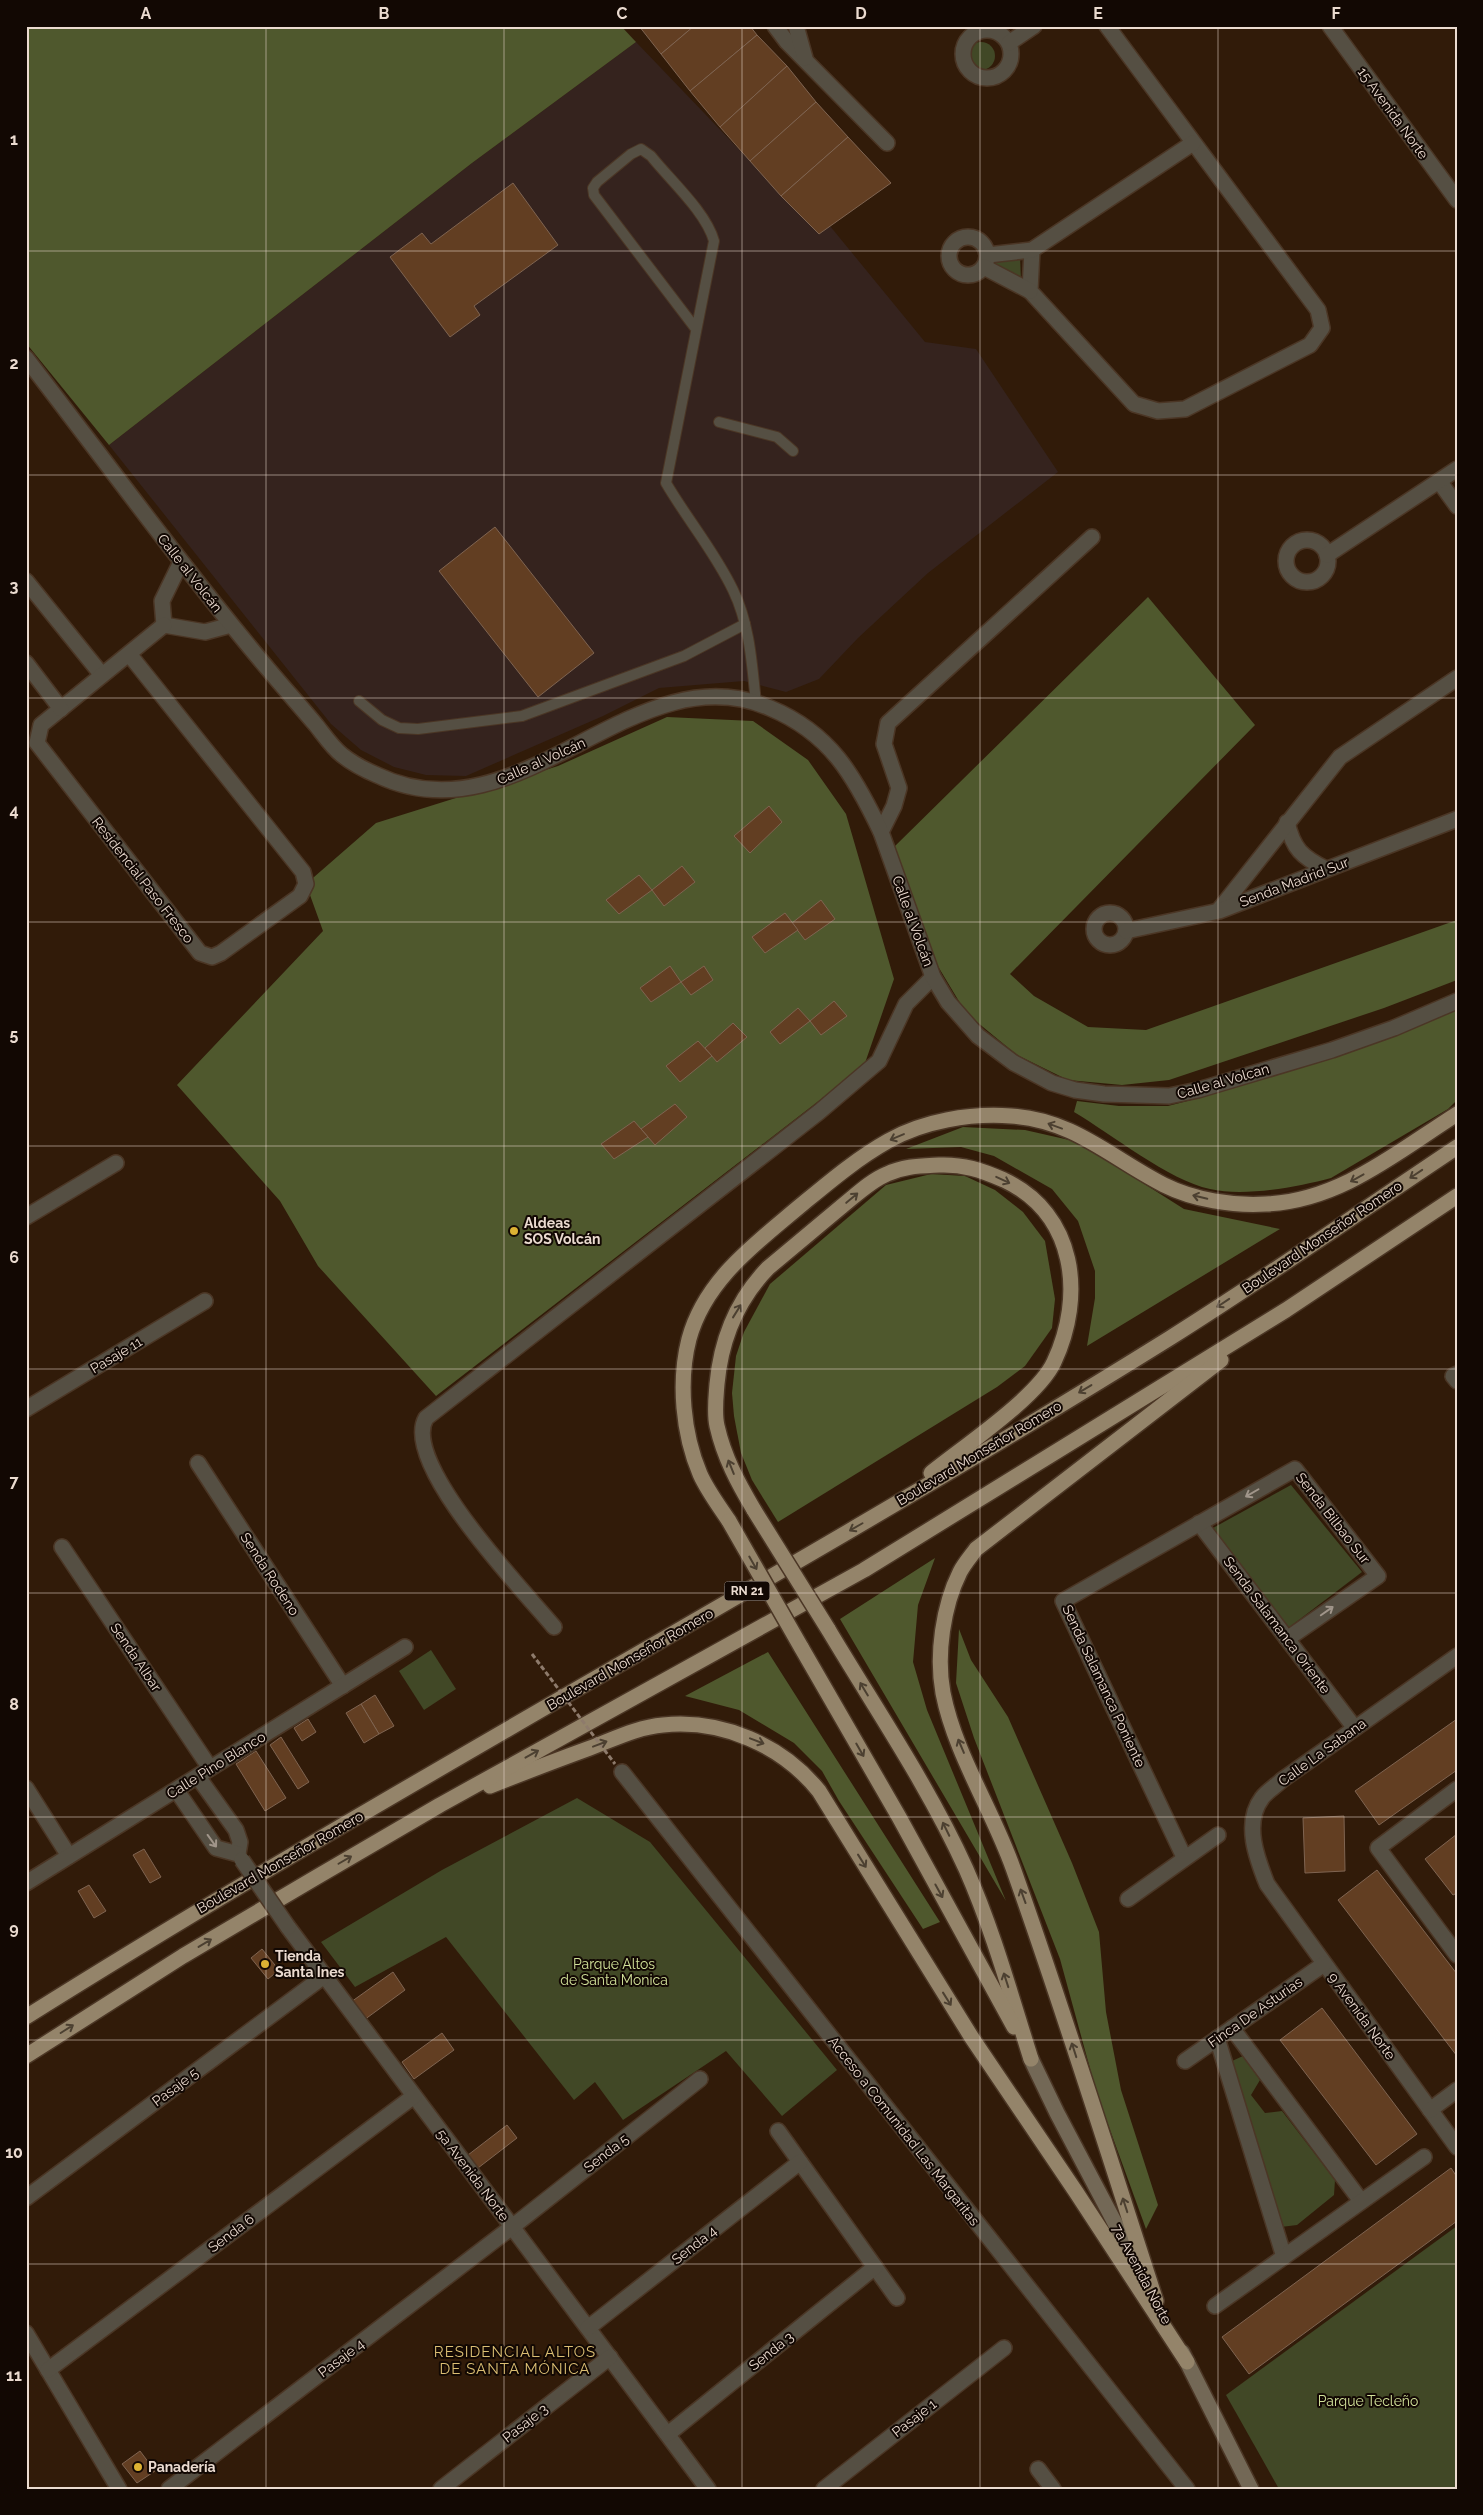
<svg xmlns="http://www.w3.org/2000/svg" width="1483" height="2515" font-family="Raleway,sans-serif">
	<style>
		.industrial { fill: #35231e }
		.green { fill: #414826 }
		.forest { fill: #4f582d }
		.building { fill: #623e22; stroke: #7f6451 }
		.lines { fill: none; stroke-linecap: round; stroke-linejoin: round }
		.service-casing { stroke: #4b3625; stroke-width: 12 }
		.minor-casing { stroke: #4b3625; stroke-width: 18 }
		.tertiary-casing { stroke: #4b3625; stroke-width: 18 }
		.secondary-casing { stroke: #4b3625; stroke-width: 18 }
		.trunk-casing { stroke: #4b3625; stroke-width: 18 }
		.service { stroke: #554f43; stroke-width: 10 }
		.minor { stroke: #554f43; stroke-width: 15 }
		.tertiary { stroke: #554f43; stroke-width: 15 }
		.secondary { stroke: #736856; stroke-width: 15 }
		.trunk { stroke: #94846a; stroke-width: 15 }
		.minor-bridge-casing { stroke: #4b3625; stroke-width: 18; stroke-linecap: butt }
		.trunk-bridge-casing { stroke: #4b3625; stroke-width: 18; stroke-linecap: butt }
		.path-bridge { stroke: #8e7b6c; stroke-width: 3; stroke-dasharray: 5 2.5; stroke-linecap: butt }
		.minor-bridge { stroke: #554f43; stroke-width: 15 }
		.trunk-bridge { stroke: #94846a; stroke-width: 15 }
		.oneway { stroke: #4c4031 }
		.oneway2 { stroke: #a0958a }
		.grid { fill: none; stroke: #ebdbd0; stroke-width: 1; stroke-opacity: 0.55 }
		.poi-dot { fill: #ddb233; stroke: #120803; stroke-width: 2 }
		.labels { text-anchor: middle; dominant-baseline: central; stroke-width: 4; stroke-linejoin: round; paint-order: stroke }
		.shield { fill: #120803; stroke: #aa9c92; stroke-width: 1 }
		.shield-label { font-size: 12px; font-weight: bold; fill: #ebdbd0 }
		.street-label { font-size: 14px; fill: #ebdbd0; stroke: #120803 }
		.poi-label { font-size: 14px; font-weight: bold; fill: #ebdbd0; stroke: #120803; text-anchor: start }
		.park-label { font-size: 14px; fill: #d1e199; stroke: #120803 }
		.neighbourhood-label { font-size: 15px; letter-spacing: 1px; fill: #dbbe73; stroke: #120803 }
		.neatline { fill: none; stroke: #ebdbd0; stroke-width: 2 }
		.grid-label { font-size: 16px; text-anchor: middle; font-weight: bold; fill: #ebdbd0 }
	</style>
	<rect width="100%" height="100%" fill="#311b09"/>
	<!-- industrial -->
	<path class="industrial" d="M636 42 819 233 830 226 925 342 976 349 1058 472 928 573 858 638 819 679 786 692 744 681 659 688 603 716 466 776 426 775 394 767 361 750 331 724 109 445 472 163Z"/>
	<!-- green -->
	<g class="green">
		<circle cx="981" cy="56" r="14"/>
		<path d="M1020 257 1021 280 988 265 991 260Z"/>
		<path d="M1291 1485 1362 1572 1287 1629 1213 1528Z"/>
		<path d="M431 1650 456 1689 424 1710 399 1671Z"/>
		<path d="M577 1798 650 1842 837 2070 782 2116 726 2051 623 2120 595 2082 574 2100 446 1937 355 1987 321 1942 442 1870Z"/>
		<path d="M1243 2056 1260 2080 1251 2095 1265 2113 1282 2111 1335 2180 1334 2195 1297 2225 1281 2227 1232 2061Z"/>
		<path d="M1457 2226V2489H1279L1226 2395Z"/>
	</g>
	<!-- forest -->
	<g class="forest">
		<path d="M26 26H621L636 42 472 163 109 445 26 343Z"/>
		<path d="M1148 597 1255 725 1010 974 1034 996 1088 1027 1146 1030 1457 920V980L1384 1008 1169 1080 1122 1085 1068 1080 1017 1055 966 1013 936 963 893 848Z"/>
		<path d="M667 717 753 721 808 760 846 814 894 979 864 1066 436 1396 318 1266 280 1201 177 1085 323 931 306 884 376 823 558 766Z"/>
		<path d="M1455 1008 1457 1010V1100L1448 1109 1331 1178C1298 1187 1244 1197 1210 1189 1168 1180 1113 1135 1074 1112L1077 1101 1119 1106H1168L1199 1098Z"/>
		<path d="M963 1127 1025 1130 1078 1142 1184 1209 1280 1229 1087 1346 1095 1298V1271L1078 1221 1052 1189 994 1156 961 1147 906 1149Z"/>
		<path d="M931 1174 965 1176 995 1190 1023 1212 1045 1241 1055 1299 1052 1328 1025 1366 997 1387 778 1522 752 1480 741 1453 734 1416 732 1393 736 1356 744 1332 770 1284 886 1185Z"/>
		<path d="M935 1558 918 1605 913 1662 927 1710 1006 1901 840 1619Z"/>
		<path d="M959 1629 971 1660 1008 1717 1072 1863 1099 1932 1106 2012 1121 2090 1158 2205 1146 2229 1097 2094 1060 1959 974 1738 956 1683Z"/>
		<path d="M768 1652 940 1922 923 1929 839 1801 822 1771 794 1743 739 1710 685 1696Z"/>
	</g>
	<!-- building -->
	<g class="building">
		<path d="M639 26H694L661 54Z"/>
		<path d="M694 26H750L757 35 690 91 661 54Z"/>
		<path d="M757 35 787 66 720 127 690 91Z"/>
		<path d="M787 66 816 102 750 161 720 127Z"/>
		<path d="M816 102 848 137 781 196 750 161Z"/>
		<path d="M848 137 891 183 819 234 781 196Z"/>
		<path d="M513 183 558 245 474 306 480 315 450 337 390 257 422 233 431 244Z"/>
		<path d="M495 527 594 653 538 697 439 571Z"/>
		<path d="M769 806 782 822 750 853 734 836Z"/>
		<path d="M682 866 695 882 664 906 652 890Z"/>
		<path d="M639 875 652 890 619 914 606 900Z"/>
		<path d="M821 900 835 919 805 940 792 923Z"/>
		<path d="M785 913 798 930 765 953 752 937Z"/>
		<path d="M670 966 681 982 651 1002 640 988Z"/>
		<path d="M704 966 713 980 691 995 681 982Z"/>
		<path d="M834 1001 847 1016 821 1035 810 1021Z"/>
		<path d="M798 1008 810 1021 780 1044 770 1032Z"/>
		<path d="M733 1023 747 1037 717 1062 705 1048Z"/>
		<path d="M698 1041 712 1056 680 1082 666 1066Z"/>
		<path d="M675 1104 687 1117 655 1145 641 1129Z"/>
		<path d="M634 1121 648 1137 614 1159 601 1144Z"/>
		<path d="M375 1695 394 1726 379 1734 361 1704Z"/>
		<path d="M361 1704 379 1734 364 1743 346 1713Z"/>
		<path d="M308 1719 316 1732 302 1741 294 1728Z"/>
		<path d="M1457 1719V1770L1379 1825 1355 1791Z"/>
		<path d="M281 1737 309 1782 298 1789 270 1745Z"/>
		<path d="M256 1751 286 1798 265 1811 236 1764Z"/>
		<path d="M1344 1816 1345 1871 1305 1873 1303 1818Z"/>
		<path d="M1457 1834V1893L1453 1895 1425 1859Z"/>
		<path d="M144 1849 161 1877 150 1883 133 1855Z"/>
		<path d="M1377 1870 1457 1974V2056L1338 1900Z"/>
		<path d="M89 1885 106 1911 94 1918 78 1891Z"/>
		<path d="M262 1949 279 1970 268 1979 251 1958Z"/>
		<path d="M393 1972 405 1990 364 2020 351 2002Z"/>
		<path d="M1322 2008 1417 2134 1376 2165 1280 2040Z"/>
		<path d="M442 2033 454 2050 414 2079 402 2062Z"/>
		<path d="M507 2125 517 2138 478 2168 468 2155Z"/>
		<path d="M1451 2168 1457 2177V2221L1249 2374 1222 2337Z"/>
		<path d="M140 2451 155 2471 137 2483 122 2464Z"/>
	</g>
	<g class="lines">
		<defs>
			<g id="service">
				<path d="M696 329 594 195 593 188 597 182 631 154 641 149 651 156C670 180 706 212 714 241L666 483C687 519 715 552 733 590 750 625 752 665 756 703"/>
				<path d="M719 422 777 437 793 451"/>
				<path d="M359 701 382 720 399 728 418 729 522 716 684 656 745 624"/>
			</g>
			<g id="minor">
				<path d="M775 26 787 42 887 143"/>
				<path d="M796 26 805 58"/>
				<path d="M1330 26 1457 200"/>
				<circle cx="987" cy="54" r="24"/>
				<path d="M1009 43 1034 26"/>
				<circle cx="968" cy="256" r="19"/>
				<path d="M1032 250 1030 291 1134 404 1158 411 1185 409 1310 345 1322 328 1318 310 1107 26"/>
				<path d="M988 255 1032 250 1193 143"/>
				<path d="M984 267 1030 291"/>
				<path d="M1439 481 1457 506"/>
				<circle cx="1307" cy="561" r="21"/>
				<path d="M1327 555 1457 469"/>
				<path d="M181 562 162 601 164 625 205 632 231 625"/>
				<path d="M26 581 102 675"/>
				<path d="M129 654 303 872 306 884 300 896 221 953 212 957 200 953 37 743 41 725 164 625"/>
				<path d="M26 663 61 709"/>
				<path d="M1287 822C1293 849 1302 857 1326 869"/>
				<path d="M881 832 894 806 899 788 884 744 888 723 1092 537"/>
				<path d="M1219 910 1340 757 1457 678"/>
				<circle cx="1110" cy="929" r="16"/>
				<path d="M1126 931 1219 911 1457 819"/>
				<path d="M26 1217 116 1163"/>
				<path d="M1457 1374 1453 1376 1457 1381"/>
				<path d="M26 1409 205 1301"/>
				<path d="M198 1463 343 1686"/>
				<path d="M1199 1523 1354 1727"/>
				<path d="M62 1547 210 1768"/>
				<path d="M554 1627C525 1592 400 1463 426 1418L819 1112 879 1061 906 1004 933 977"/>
				<path d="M1457 1656 1282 1780C1276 1786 1267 1791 1262 1798 1243 1823 1257 1859 1267 1884L1457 2147"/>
				<path d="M622 1772 1187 2489"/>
				<path d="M198 1777 236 1830 240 1842 238 1854"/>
				<path d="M26 1788 69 1856"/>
				<path d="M1457 1789 1378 1848 1457 1955"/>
				<path d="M177 1791 216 1848 238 1854"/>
				<path d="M1184 1857 1063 1601 1295 1469 1378 1576 1287 1639"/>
				<path d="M26 1883 405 1647"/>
				<path d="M1128 1899 1218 1835"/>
				<path d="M288 1927 708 2489"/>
				<path d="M1232 2028 1361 2201"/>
				<path d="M1217 2038 1284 2257"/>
				<path d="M1185 2061 1324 1964"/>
				<path d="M1430 2110 1457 2090"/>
				<path d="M778 2131 897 2298"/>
				<path d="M26 2198 324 1976"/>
				<path d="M1215 2306 1424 2157"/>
				<path d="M588 2328 800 2162"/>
				<path d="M26 2333 119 2489"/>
				<path d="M48 2370 414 2096"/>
				<path d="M668 2434 875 2267"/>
				<path d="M1038 2469 1053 2489"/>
				<path d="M169 2489 512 2227 700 2079"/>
				<path d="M441 2489 610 2357"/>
				<path d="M824 2489 1004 2348"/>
			</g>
			<path id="tertiary" d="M26 358C106 462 184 569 268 669 284 688 300 706 316 725 324 735 332 747 342 755 352 763 365 770 377 775 520 844 633 649 770 708 830 733 854 775 881 832L933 977 948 1002 978 1036 1014 1063 1052 1083 1075 1090 1104 1094 1169 1096 1198 1090 1332 1050 1394 1028 1457 1001"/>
			<g id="secondary">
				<path d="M1031 2059 1057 2113 1144 2278"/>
				<path d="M1182 2352 1251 2489"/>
			</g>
			<g id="trunk">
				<path d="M754 1510C738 1483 724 1457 717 1426 714 1413 716 1397 717 1384 721 1340 737 1300 768 1268 792 1248 817 1227 841 1207 855 1196 870 1181 887 1174 904 1166 920 1166 939 1165 963 1164 981 1170 1004 1180 1076 1214 1085 1296 1054 1362 1038 1397 963 1447 931 1473"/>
				<path d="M729 1521C719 1506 707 1490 700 1474 683 1434 678 1382 689 1339 705 1280 755 1244 800 1206 828 1183 856 1159 888 1141 923 1121 970 1113 1011 1116 1074 1120 1111 1158 1164 1185 1194 1200 1233 1206 1266 1204 1340 1201 1397 1152 1457 1114"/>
				<path d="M828 1629C875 1708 928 1785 966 1869 993 1930 1011 1996 1031 2059"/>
				<path d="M801 1647 899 1817 1014 2027"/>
				<path d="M490 1786C523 1773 557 1760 590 1748 614 1739 638 1727 663 1725 722 1719 782 1745 819 1791L972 2038 1076 2192 1187 2362"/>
				<path d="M26 2017C402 1781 793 1573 1170 1338 1267 1277 1361 1211 1457 1147"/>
				<path d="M26 2056 183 1956 315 1878 440 1805 864 1570 1286 1310 1457 1196"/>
				<path d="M1156 2301C1109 2156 1064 2011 1013 1868 992 1809 955 1754 943 1693 936 1655 943 1606 960 1572 964 1564 971 1556 976 1549L1221 1360"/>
			</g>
		</defs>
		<!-- service casing -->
		<use href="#service" class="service-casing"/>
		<!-- minor casing -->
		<use href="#minor" class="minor-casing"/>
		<!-- tertiary casing -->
		<use href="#tertiary" class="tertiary-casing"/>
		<!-- secondary casing -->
		<use href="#secondary" class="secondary-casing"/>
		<!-- trunk casing -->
		<use href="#trunk" class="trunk-casing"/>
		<!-- service -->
		<use href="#service" class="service"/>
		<!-- minor -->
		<use href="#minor" class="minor"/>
		<!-- tertiary -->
		<use href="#tertiary" class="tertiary"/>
		<!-- secondary -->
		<use href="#secondary" class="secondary"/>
		<!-- trunk -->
		<use href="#trunk" class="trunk"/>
		<defs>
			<path id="minor-bridge" d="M242 1860 288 1927"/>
			<g id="trunk-bridge">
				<path d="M754 1510 828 1629"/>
				<path d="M729 1521 801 1647"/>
			</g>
		</defs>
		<!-- minor-bridge casing -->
		<use href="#minor-bridge" class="minor-bridge-casing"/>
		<!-- trunk-bridge casing -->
		<use href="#trunk-bridge" class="trunk-bridge-casing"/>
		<!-- path-bridge -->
		<path class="path-bridge" d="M532 1654 615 1764"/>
		<!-- minor-bridge -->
		<use href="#minor-bridge" class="minor-bridge"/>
		<!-- trunk-bridge -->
		<use href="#trunk-bridge" class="trunk-bridge"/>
	</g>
	<!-- one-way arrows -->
	<defs><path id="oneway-shaft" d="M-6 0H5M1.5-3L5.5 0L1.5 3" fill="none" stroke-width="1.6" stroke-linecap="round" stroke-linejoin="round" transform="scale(1.25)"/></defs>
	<g class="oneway">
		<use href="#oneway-shaft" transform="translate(1055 1126) rotate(-160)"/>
		<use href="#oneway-shaft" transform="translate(897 1137) rotate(157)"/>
		<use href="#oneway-shaft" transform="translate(1416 1174) rotate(146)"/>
		<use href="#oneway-shaft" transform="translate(1357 1178) rotate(151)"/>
		<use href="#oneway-shaft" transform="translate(1003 1180) rotate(25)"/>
		<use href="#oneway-shaft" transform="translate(1200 1197) rotate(-167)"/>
		<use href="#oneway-shaft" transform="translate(852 1198) rotate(-40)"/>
		<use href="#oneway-shaft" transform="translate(1223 1303) rotate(146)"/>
		<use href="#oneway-shaft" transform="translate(737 1311) rotate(-58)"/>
		<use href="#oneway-shaft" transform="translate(1085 1389) rotate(149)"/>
		<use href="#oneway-shaft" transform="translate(731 1467) rotate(-112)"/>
		<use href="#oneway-shaft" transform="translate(856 1527) rotate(150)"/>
		<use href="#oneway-shaft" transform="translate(753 1563) rotate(60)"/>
		<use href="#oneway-shaft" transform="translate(864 1689) rotate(-121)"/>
		<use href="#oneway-shaft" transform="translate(757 1741) rotate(21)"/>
		<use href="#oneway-shaft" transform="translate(600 1744) rotate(-21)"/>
		<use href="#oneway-shaft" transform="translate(961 1746) rotate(-113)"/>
		<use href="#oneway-shaft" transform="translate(860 1750) rotate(60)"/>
		<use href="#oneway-shaft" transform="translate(532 1754) rotate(-29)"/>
		<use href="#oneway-shaft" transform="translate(946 1829) rotate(-116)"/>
		<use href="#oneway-shaft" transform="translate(345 1860) rotate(-30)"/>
		<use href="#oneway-shaft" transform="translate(862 1861) rotate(58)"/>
		<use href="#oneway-shaft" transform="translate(939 1891) rotate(61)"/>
		<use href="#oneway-shaft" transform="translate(1023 1896) rotate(-110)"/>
		<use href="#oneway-shaft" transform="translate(205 1943) rotate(-31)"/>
		<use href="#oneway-shaft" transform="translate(1006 1980) rotate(-108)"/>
		<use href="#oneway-shaft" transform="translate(947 1999) rotate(58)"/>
		<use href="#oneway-shaft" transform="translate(67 2029) rotate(-32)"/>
		<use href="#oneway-shaft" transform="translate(1074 2050) rotate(-108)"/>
		<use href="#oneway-shaft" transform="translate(1125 2205) rotate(-108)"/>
	</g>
	<g class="oneway2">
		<use href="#oneway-shaft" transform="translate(1252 1493) rotate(150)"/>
		<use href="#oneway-shaft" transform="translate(1327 1611) rotate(-35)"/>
		<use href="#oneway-shaft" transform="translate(212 1841) rotate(54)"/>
	</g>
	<!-- grid -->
	<path class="grid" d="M266 26V2489M504 26V2489M742 26V2489M980 26V2489M1218 26V2489M26 251H1457M26 475H1457M26 698H1457M26 922H1457M26 1146H1457M26 1369H1457M26 1593H1457M26 1817H1457M26 2040H1457M26 2264H1457"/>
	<!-- markers -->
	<g class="poi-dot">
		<circle cx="514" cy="1231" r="5"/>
		<circle cx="265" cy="1964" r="5"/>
		<circle cx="138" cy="2467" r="5"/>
	</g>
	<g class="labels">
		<!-- shield labels -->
		<rect class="shield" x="724.5" y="1581.5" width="45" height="19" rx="4"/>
		<g class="shield-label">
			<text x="747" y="1591">RN 21</text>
		</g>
		<!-- street labels -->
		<g class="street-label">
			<text transform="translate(1393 113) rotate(54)">15 Avenida Norte</text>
			<text transform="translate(190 573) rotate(52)">Calle al Volcán</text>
			<text transform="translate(541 761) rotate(-24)">Calle al Volcán</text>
			<text transform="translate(143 880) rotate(52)">Residencial Paso Fresco</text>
			<text transform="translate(1294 882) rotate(-21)">Senda Madrid Sur</text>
			<text transform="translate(913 921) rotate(70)">Calle al Volcán</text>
			<text transform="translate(1223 1081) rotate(-16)">Calle al Volcan</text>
			<text transform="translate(1322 1237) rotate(-34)">Boulevard Monseñor Romero</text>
			<text transform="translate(116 1355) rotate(-31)">Pasaje 11</text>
			<text transform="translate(979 1453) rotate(-31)">Boulevard Monseñor Romero</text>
			<text transform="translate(1333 1518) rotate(52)">Senda Bilbao Sur</text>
			<text transform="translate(270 1574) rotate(57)">Senda Rodeno</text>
			<text transform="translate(1277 1625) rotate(53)">Senda Salamanca Oriente</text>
			<text transform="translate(136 1657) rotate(56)">Senda Albar</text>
			<text transform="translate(630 1659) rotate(-30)">Boulevard Monseñor Romero</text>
			<text transform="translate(1104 1686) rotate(65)">Senda Salamanca Poniente</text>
			<text transform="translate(1322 1752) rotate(-36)">Calle La Sabana</text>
			<text transform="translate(216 1765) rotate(-32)">Calle Pino Blanco</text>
			<text transform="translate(280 1862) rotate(-30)">Boulevard Monseñor Romero</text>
			<text transform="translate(1255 2012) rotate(-35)">Finca De Asturias</text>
			<text transform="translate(1362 2016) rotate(54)">9 Avenida Norte</text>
			<text transform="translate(175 2087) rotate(-37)">Pasaje 5</text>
			<text transform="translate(904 2131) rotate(52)">Acceso a Comunidad Las Margaritas</text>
			<text transform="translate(606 2153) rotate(-38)">Senda 5</text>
			<text transform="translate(473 2175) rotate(53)">5a Avenida Norte</text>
			<text transform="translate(231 2233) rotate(-37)">Senda 6</text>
			<text transform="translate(694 2245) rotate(-38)">Senda 4</text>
			<text transform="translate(1142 2274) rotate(62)">7a Avenida Norte</text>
			<text transform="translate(771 2351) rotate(-39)">Senda 3</text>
			<text transform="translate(341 2358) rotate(-37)">Pasaje 4</text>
			<text transform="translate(914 2418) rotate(-38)">Pasaje 1</text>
			<text transform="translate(525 2423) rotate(-38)">Pasaje 3</text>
		</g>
		<!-- poi labels -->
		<g class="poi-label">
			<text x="524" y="1223">Aldeas<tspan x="524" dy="16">SOS Volcán</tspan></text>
			<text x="275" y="1956">Tienda<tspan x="275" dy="16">Santa Ines</tspan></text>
			<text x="148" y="2467">Panadería</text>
		</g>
		<!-- park labels -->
		<g class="park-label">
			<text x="614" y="1964">Parque Altos<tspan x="614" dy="16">de Santa Monica</tspan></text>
			<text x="1368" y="2401">Parque Tecleño</text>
		</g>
		<!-- neighbourhood labels -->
		<g class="neighbourhood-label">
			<text x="515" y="2352">RESIDENCIAL ALTOS<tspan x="515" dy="17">DE SANTA MÓNICA</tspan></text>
		</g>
	</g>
	<!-- border -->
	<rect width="1483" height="2515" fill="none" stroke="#120803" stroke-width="55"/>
	<rect x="28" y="28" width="1428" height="2460" class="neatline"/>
	<g class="grid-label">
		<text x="146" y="19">A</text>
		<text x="384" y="19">B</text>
		<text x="622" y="19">C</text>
		<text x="861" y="19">D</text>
		<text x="1098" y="19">E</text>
		<text x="1336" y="19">F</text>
		<text x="14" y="145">1</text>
		<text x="14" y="369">2</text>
		<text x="14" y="592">3</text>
		<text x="14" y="816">4</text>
		<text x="14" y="1040">5</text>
		<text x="14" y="1263">6</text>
		<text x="14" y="1487">7</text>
		<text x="14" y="1710">8</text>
		<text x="14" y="1934">9</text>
		<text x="14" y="2158">10</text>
		<text x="14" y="2381">11</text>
	</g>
</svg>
